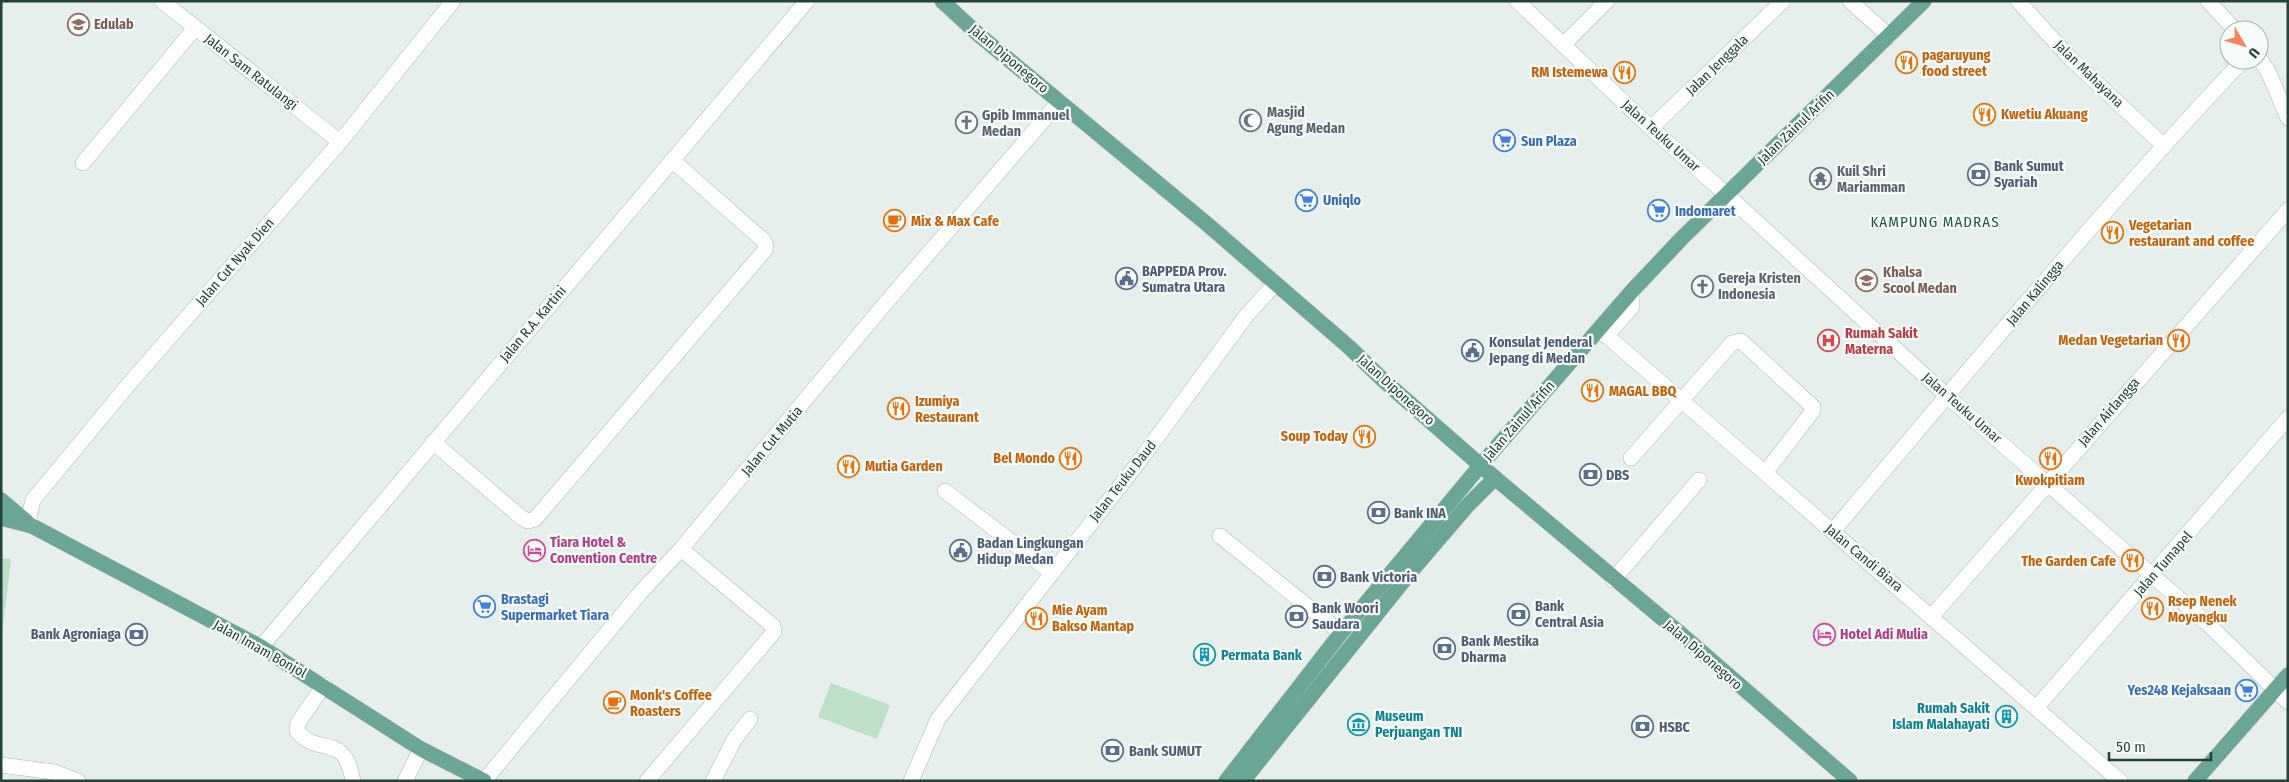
<svg xmlns="http://www.w3.org/2000/svg" width="2289" height="782" font-family="'Fira Sans Condensed',sans-serif">
	<style>
		.green { fill: #bfe0c8 }
		.lines { fill: none; stroke-linecap: round; stroke-linejoin: round }
		.minor-casing { stroke: #a8b8b2; stroke-width: 16 }
		.major-casing { stroke: #c2cac8; stroke-width: 16 }
		.minor { stroke: #fff; stroke-width: 15 }
		.major { stroke: #6aa596; stroke-width: 15 }
		.labels { text-anchor: middle; dominant-baseline: central; stroke-width: 4.5; stroke-linejoin: round; paint-order: stroke }
		.education-label { font-size: 14px; font-weight: bold; fill: #785e54; stroke: #f7fbf9; text-anchor: start }
		.food-label { font-size: 14px; font-weight: bold; fill: #c56008; stroke: #f7fbf9; text-anchor: start }
		.street-label { font-size: 14px; fill: #24423a; stroke: #f7fbf9 }
		.worship-label { font-size: 14px; font-weight: bold; fill: #5b616d; stroke: #f7fbf9; text-anchor: start }
		.shop-label { font-size: 14px; font-weight: bold; fill: #366cbe; stroke: #f7fbf9; text-anchor: start }
		.service-label { font-size: 14px; font-weight: bold; fill: #4e5e75; stroke: #f7fbf9; text-anchor: start }
		.health-label { font-size: 14px; font-weight: bold; fill: #be3a42; stroke: #f7fbf9; text-anchor: start }
		.hotel-label { font-size: 14px; font-weight: bold; fill: #b23c85; stroke: #f7fbf9; text-anchor: start }
		.culture-label { font-size: 14px; font-weight: bold; fill: #0d838f; stroke: #f7fbf9; text-anchor: start }
		.neighbourhood-label { font-size: 15px; letter-spacing: 1px; fill: #1f5548; stroke: #f7fbf9 }
	</style>
	<rect width="100%" height="100%" fill="#e6efeb"/>
	<!-- green -->
	<g class="green">
		<path d="M1 558 11 559 3 627H1Z"/>
		<path d="M831 683 890 705 877 739 818 717Z"/>
	</g>
	<g class="lines">
		<defs>
			<g id="minor">
				<path d="M162 1 340 142"/>
				<path d="M1517 1 1651 128 1727 195 1947 396 2208 624 2288 702"/>
				<path d="M1850 1 1889 36"/>
				<path d="M2018 1 2070 58 2163 145"/>
				<path d="M2208 1 2235 30"/>
				<path d="M1563 45 1607 1"/>
				<path d="M2259 58 2268 71 2288 118"/>
				<path d="M1651 128 1783 1"/>
				<path d="M83 163 195 28"/>
				<path d="M1599 329 2120 781"/>
				<path d="M1606 336 1632 307V291"/>
				<path d="M433 442 522 518 528 521 535 519 765 250 766 245 763 240 672 160"/>
				<path d="M1631 458 1732 343 1741 341 1813 407 1812 412 1765 473"/>
				<path d="M945 491 1051 572"/>
				<path d="M32 526 29 517 33 500 129 384 340 142 453 1"/>
				<path d="M1833 531C1967 372 2100 212 2243 60"/>
				<path d="M1220 536 1341 633"/>
				<path d="M1613 580 1699 480"/>
				<path d="M1932 616 2288 210"/>
				<path d="M261 647 807 1"/>
				<path d="M324 685 298 723 297 731C319 758 344 730 353 781"/>
				<path d="M2036 708 2288 418"/>
				<path d="M1 765 54 772 78 781"/>
				<path d="M405 781 421 749"/>
				<path d="M484 781 641 592 681 549 884 305 1060 101"/>
				<path d="M647 781 774 632 773 626 681 549"/>
				<path d="M713 781 734 740 750 719"/>
				<path d="M911 781 938 719 1138 463 1246 316 1275 284"/>
			</g>
			<g id="major">
				<path d="M942 1 979 35 1207 224 1349 347 1382 379 1495 478 1682 635 1850 781"/>
				<path d="M1 500 27 522"/>
				<path d="M1 518 32 526 261 647 421 749 484 781"/>
				<path d="M1226 781 1341 633 1480 466 1632 291 1682 238 1924 1"/>
				<path d="M1243 781 1413 569 1467 506 1495 478"/>
				<path d="M2195 781 2288 675"/>
			</g>
		</defs>
		<!-- minor casing -->
		<use href="#minor" class="minor-casing"/>
		<!-- major casing -->
		<use href="#major" class="major-casing"/>
		<!-- minor -->
		<use href="#minor" class="minor"/>
		<!-- major -->
		<use href="#major" class="major"/>
	</g>
	<!-- icons -->
	<defs>
		<symbol id="school-ring" viewBox="-11 -11 22 22"><circle r="9.5" fill="#f7fbf9" stroke="#8d6e63" stroke-width="1.5"/><path d="M0-5L7-2L0 1L-7-2ZM-4 1L0 2.5L4 1V4Q0 6-4 4Z" fill="#8d6e63"/></symbol>
		<symbol id="restaurant-ring" viewBox="-11 -11 22 22"><circle r="9.5" fill="#f7fbf9" stroke="#e8710a" stroke-width="1.5"/><path d="M-5-6h1v4h1v-4h1v4h1v-4h1v5L-1.5 .5V6h-2V.5L-5-1ZM5-6V6H3V1.5H1.5Q1.5-4 5-6Z" fill="#e8710a"/></symbol>
		<symbol id="mosque-ring" viewBox="-11 -11 22 22"><circle r="9.5" fill="#f7fbf9" stroke="#6b7280" stroke-width="1.5"/><path d="M3.5-4.9A6 6 0 1 0 3.5 4.9A5 5 0 1 1 3.5-4.9Z" fill="#6b7280"/></symbol>
		<symbol id="church-ring" viewBox="-11 -11 22 22"><circle r="9.5" fill="#f7fbf9" stroke="#6b7280" stroke-width="1.5"/><path d="M-1.2-6h2.4v3.5h3.3v2.4h-3.3V6h-2.4V-.1h-3.3v-2.4h3.3Z" fill="#6b7280"/></symbol>
		<symbol id="supermarket-ring" viewBox="-11 -11 22 22"><circle r="9.5" fill="#f7fbf9" stroke="#3f7fe0" stroke-width="1.5"/><path d="M-6-5.5h2.5l.6 2H6L4.5 2H-2.5L-4.4-4H-6ZM-1.5 3.2a1.3 1.3 0 1 0 .1 0ZM3 3.2a1.3 1.3 0 1 0 .1 0Z" fill="#3f7fe0"/></symbol>
		<symbol id="bank-ring" viewBox="-11 -11 22 22"><circle r="9.5" fill="#f7fbf9" stroke="#5c6f8a" stroke-width="1.5"/><path d="M-6-4H6V4H-6ZM0-2.3a2.3 2.3 0 1 0 0 4.6a2.3 2.3 0 1 0 0-4.6Z" fill="#5c6f8a"/></symbol>
		<symbol id="temple-ring" viewBox="-11 -11 22 22"><circle r="9.5" fill="#f7fbf9" stroke="#6b7280" stroke-width="1.5"/><path d="M0-6L5-2H3V0L6.5 2.5H4V6H1.5V3h-3V6H-4V2.5H-6.5L-3 0V-2H-5Z" fill="#6b7280"/></symbol>
		<symbol id="cafe-ring" viewBox="-11 -11 22 22"><circle r="9.5" fill="#f7fbf9" stroke="#e8710a" stroke-width="1.5"/><path d="M-5.5-4.5H6V0H3Q3 3.5 0 3.5H-2.5Q-5.5 3.5-5.5 0ZM3-3.2v2h1.7v-2ZM-6 4.5H4V6H-6Z" fill="#e8710a"/></symbol>
		<symbol id="civic-ring" viewBox="-11 -11 22 22"><circle r="9.5" fill="#f7fbf9" stroke="#5c6f8a" stroke-width="1.5"/><path d="M-.6-6.5H3V-4.5H.6V-3L4-1V1h2V6H-6V1h2V-1L-.6-3ZM-1.2 2.5V6h2.4V2.5Z" fill="#5c6f8a"/></symbol>
		<symbol id="hospital-ring" viewBox="-11 -11 22 22"><circle r="9.5" fill="#f7fbf9" stroke="#e0444e" stroke-width="1.5"/><path d="M-5-5h3v3.5h4V-5h3V5h-3V1.5h-4V5h-3Z" fill="#e0444e"/></symbol>
		<symbol id="hotel-ring" viewBox="-11 -11 22 22"><circle r="9.5" fill="#f7fbf9" stroke="#d1479c" stroke-width="1.5"/><path d="M-6-4.5h1.5V1H6V5H4.5V3h-9V5H-6ZM-4 0a1.8 1.8 0 1 1 3.6 0ZM.5 0V-2.5h3Q6-2.5 6 0Z" fill="#d1479c"/></symbol>
		<symbol id="building-ring" viewBox="-11 -11 22 22"><circle r="9.5" fill="#f7fbf9" stroke="#0f9aa8" stroke-width="1.5"/><path d="M-4-6H4V6H1V3H-1V6H-4ZM-2.5-4.3h1.7v1.8h-1.7ZM.8-4.3h1.7v1.8H.8ZM-2.5-1h1.7V.8h-1.7ZM.8-1h1.7V.8H.8Z" fill="#0f9aa8"/></symbol>
		<symbol id="museum-ring" viewBox="-11 -11 22 22"><circle r="9.5" fill="#f7fbf9" stroke="#0f9aa8" stroke-width="1.5"/><path d="M0-6L6-3V-2H-6V-3ZM-5-1h2V3h-2ZM-1-1h2V3h-2ZM3-1h2V3H3ZM-6 4H6V6H-6Z" fill="#0f9aa8"/></symbol>
	</defs>
	<g fill-rule="evenodd">
		<use href="#school-ring" x="66" y="12" width="25" height="25"/>
		<use href="#restaurant-ring" x="1894" y="50" width="25" height="25"/>
		<use href="#restaurant-ring" x="1612" y="60" width="25" height="25"/>
		<use href="#restaurant-ring" x="1972" y="102" width="25" height="25"/>
		<use href="#mosque-ring" x="1238" y="108" width="25" height="25"/>
		<use href="#church-ring" x="954" y="110" width="25" height="25"/>
		<use href="#supermarket-ring" x="1492" y="128" width="25" height="25"/>
		<use href="#bank-ring" x="1966" y="162" width="25" height="25"/>
		<use href="#temple-ring" x="1808" y="166" width="25" height="25"/>
		<use href="#supermarket-ring" x="1294" y="188" width="25" height="25"/>
		<use href="#supermarket-ring" x="1646" y="198" width="25" height="25"/>
		<use href="#cafe-ring" x="882" y="208" width="25" height="25"/>
		<use href="#restaurant-ring" x="2100" y="220" width="25" height="25"/>
		<use href="#civic-ring" x="1114" y="266" width="25" height="25"/>
		<use href="#school-ring" x="1854" y="268" width="25" height="25"/>
		<use href="#church-ring" x="1690" y="274" width="25" height="25"/>
		<use href="#restaurant-ring" x="2166" y="328" width="25" height="25"/>
		<use href="#hospital-ring" x="1816" y="328" width="25" height="25"/>
		<use href="#civic-ring" x="1460" y="338" width="25" height="25"/>
		<use href="#restaurant-ring" x="1580" y="378" width="25" height="25"/>
		<use href="#restaurant-ring" x="886" y="396" width="25" height="25"/>
		<use href="#restaurant-ring" x="1352" y="424" width="25" height="25"/>
		<use href="#restaurant-ring" x="1058" y="446" width="25" height="25"/>
		<use href="#restaurant-ring" x="2038" y="446" width="25" height="25"/>
		<use href="#restaurant-ring" x="836" y="454" width="25" height="25"/>
		<use href="#bank-ring" x="1578" y="462" width="25" height="25"/>
		<use href="#bank-ring" x="1366" y="500" width="25" height="25"/>
		<use href="#hotel-ring" x="522" y="538" width="25" height="25"/>
		<use href="#civic-ring" x="948" y="538" width="25" height="25"/>
		<use href="#restaurant-ring" x="2120" y="548" width="25" height="25"/>
		<use href="#bank-ring" x="1312" y="564" width="25" height="25"/>
		<use href="#supermarket-ring" x="472" y="594" width="25" height="25"/>
		<use href="#restaurant-ring" x="2140" y="596" width="25" height="25"/>
		<use href="#bank-ring" x="1506" y="602" width="25" height="25"/>
		<use href="#bank-ring" x="1284" y="604" width="25" height="25"/>
		<use href="#restaurant-ring" x="1024" y="606" width="25" height="25"/>
		<use href="#bank-ring" x="124" y="622" width="25" height="25"/>
		<use href="#hotel-ring" x="1812" y="622" width="25" height="25"/>
		<use href="#bank-ring" x="1432" y="636" width="25" height="25"/>
		<use href="#building-ring" x="1192" y="642" width="25" height="25"/>
		<use href="#supermarket-ring" x="2234" y="678" width="25" height="25"/>
		<use href="#cafe-ring" x="602" y="690" width="25" height="25"/>
		<use href="#building-ring" x="1994" y="704" width="25" height="25"/>
		<use href="#museum-ring" x="1346" y="712" width="25" height="25"/>
		<use href="#bank-ring" x="1630" y="714" width="25" height="25"/>
		<use href="#bank-ring" x="1100" y="738" width="25" height="25"/>
	</g>
	<g class="labels">
		<!-- education labels -->
		<g class="education-label">
			<text x="94" y="24">Edulab</text>
			<text x="1883" y="272">Khalsa<tspan x="1883" dy="16">Scool Medan</tspan></text>
		</g>
		<!-- food labels -->
		<g class="food-label">
			<text x="1922" y="55">pagaruyung<tspan x="1922" dy="16">food street</tspan></text>
			<text x="1608" y="72" text-anchor="end">RM Istemewa</text>
			<text x="2001" y="114">Kwetiu Akuang</text>
			<text x="911" y="221">Mix &amp; Max Cafe</text>
			<text x="2129" y="225">Vegetarian<tspan x="2129" dy="16">restaurant and coffee</tspan></text>
			<text x="2163" y="340" text-anchor="end">Medan Vegetarian</text>
			<text x="1609" y="391">MAGAL BBQ</text>
			<text x="915" y="401">Izumiya<tspan x="915" dy="16">Restaurant</tspan></text>
			<text x="1348" y="436" text-anchor="end">Soup Today</text>
			<text x="1055" y="458" text-anchor="end">Bel Mondo</text>
			<text x="865" y="466">Mutia Garden</text>
			<text x="2050" y="480" text-anchor="middle">Kwokpitiam</text>
			<text x="2116" y="561" text-anchor="end">The Garden Cafe</text>
			<text x="2168" y="601">Rsep Nenek<tspan x="2168" dy="16">Moyangku</tspan></text>
			<text x="1052" y="610">Mie Ayam<tspan x="1052" dy="16">Bakso Mantap</tspan></text>
			<text x="630" y="695">Monk's Coffee<tspan x="630" dy="16">Roasters</tspan></text>
		</g>
		<!-- street labels -->
		<g class="street-label">
			<text transform="translate(1009 59) rotate(40)">Jalan Diponegoro</text>
			<text transform="translate(1717 65) rotate(-44)">Jalan Jenggala</text>
			<text transform="translate(251 72) rotate(38)">Jalan Sam Ratulangi</text>
			<text transform="translate(2089 74) rotate(44)">Jalan Mahayana</text>
			<text transform="translate(1796 127) rotate(-44)">Jalan Zainul Arifin</text>
			<text transform="translate(1661 136) rotate(42)">Jalan Teuku Umar</text>
			<text transform="translate(235 262) rotate(-49)">Jalan Cut Nyak Dien</text>
			<text transform="translate(2035 293) rotate(-50)">Jalan Kalingga</text>
			<text transform="translate(533 324) rotate(-50)">Jalan R.A. Kartini</text>
			<text transform="translate(1396 390) rotate(42)">Jalan Diponegoro</text>
			<text transform="translate(1962 408) rotate(41)">Jalan Teuku Umar</text>
			<text transform="translate(2109 412) rotate(-49)">Jalan Airlangga</text>
			<text transform="translate(1519 421) rotate(-49)">Jalan Zainul Arifin</text>
			<text transform="translate(772 441) rotate(-50)">Jalan Cut Mutia</text>
			<text transform="translate(1123 481) rotate(-52)">Jalan Teuku Daud</text>
			<text transform="translate(1864 558) rotate(40)">Jalan Candi Biara</text>
			<text transform="translate(2163 564) rotate(-49)">Jalan Tumapel</text>
			<text transform="translate(260 649) rotate(29)">Jalan Imam Bonjol</text>
			<text transform="translate(1703 655) rotate(41)">Jalan Diponegoro</text>
		</g>
		<!-- worship labels -->
		<g class="worship-label">
			<text x="1267" y="112">Masjid<tspan x="1267" dy="16">Agung Medan</tspan></text>
			<text x="982" y="115">Gpib Immanuel<tspan x="982" dy="16">Medan</tspan></text>
			<text x="1837" y="171">Kuil Shri<tspan x="1837" dy="16">Mariamman</tspan></text>
			<text x="1718" y="278">Gereja Kristen<tspan x="1718" dy="16">Indonesia</tspan></text>
		</g>
		<!-- shop labels -->
		<g class="shop-label">
			<text x="1521" y="141">Sun Plaza</text>
			<text x="1323" y="200">Uniqlo</text>
			<text x="1675" y="211">Indomaret</text>
			<text x="501" y="599">Brastagi<tspan x="501" dy="16">Supermarket Tiara</tspan></text>
			<text x="2231" y="690" text-anchor="end">Yes248 Kejaksaan</text>
		</g>
		<!-- service labels -->
		<g class="service-label">
			<text x="1994" y="166">Bank Sumut<tspan x="1994" dy="16">Syariah</tspan></text>
			<text x="1142" y="271">BAPPEDA Prov.<tspan x="1142" dy="16">Sumatra Utara</tspan></text>
			<text x="1489" y="342">Konsulat Jenderal<tspan x="1489" dy="16">Jepang di Medan</tspan></text>
			<text x="1606" y="475">DBS</text>
			<text x="1394" y="513">Bank INA</text>
			<text x="977" y="543">Badan Lingkungan<tspan x="977" dy="16">Hidup Medan</tspan></text>
			<text x="1340" y="577">Bank Victoria</text>
			<text x="1535" y="606">Bank<tspan x="1535" dy="16">Central Asia</tspan></text>
			<text x="1312" y="608">Bank Woori<tspan x="1312" dy="16">Saudara</tspan></text>
			<text x="121" y="634" text-anchor="end">Bank Agroniaga</text>
			<text x="1461" y="641">Bank Mestika<tspan x="1461" dy="16">Dharma</tspan></text>
			<text x="1659" y="727">HSBC</text>
			<text x="1129" y="751">Bank SUMUT</text>
		</g>
		<!-- health labels -->
		<g class="health-label">
			<text x="1845" y="333">Rumah Sakit<tspan x="1845" dy="16">Materna</tspan></text>
		</g>
		<!-- hotel labels -->
		<g class="hotel-label">
			<text x="550" y="542">Tiara Hotel &amp;<tspan x="550" dy="16">Convention Centre</tspan></text>
			<text x="1840" y="634">Hotel Adi Mulia</text>
		</g>
		<!-- culture labels -->
		<g class="culture-label">
			<text x="1221" y="655">Permata Bank</text>
			<text x="1990" y="708" text-anchor="end">Rumah Sakit<tspan x="1990" dy="16">Islam Malahayati</tspan></text>
			<text x="1375" y="716">Museum<tspan x="1375" dy="16">Perjuangan TNI</tspan></text>
		</g>
		<!-- neighbourhood labels -->
		<g class="neighbourhood-label">
			<text x="1935" y="222">KAMPUNG MADRAS</text>
		</g>
	</g>
	<!-- border -->
	<rect width="2289" height="782" fill="none" stroke="#24423a" stroke-width="5"/>
	<!-- north arrow -->
	<g transform="translate(2244 45) rotate(128)"><circle r="24" fill="#f7fbf9" stroke="#a3b1ad"/>
	<path d="M0-4L9 19L0 12L-9 19Z" fill="#f4845f"/>
	<text y="-8" font-size="14" font-weight="bold" text-anchor="middle" fill="#24423a">U</text>
	</g>
	<!-- scale -->
	<path d="M2109 752v8h102v-8" fill="none" stroke="#24423a" stroke-width="2.5"/>
	<text x="2116" y="752" font-size="15" fill="#24423a" stroke="#f7fbf9" stroke-width="4" paint-order="stroke">50 m</text>
</svg>
